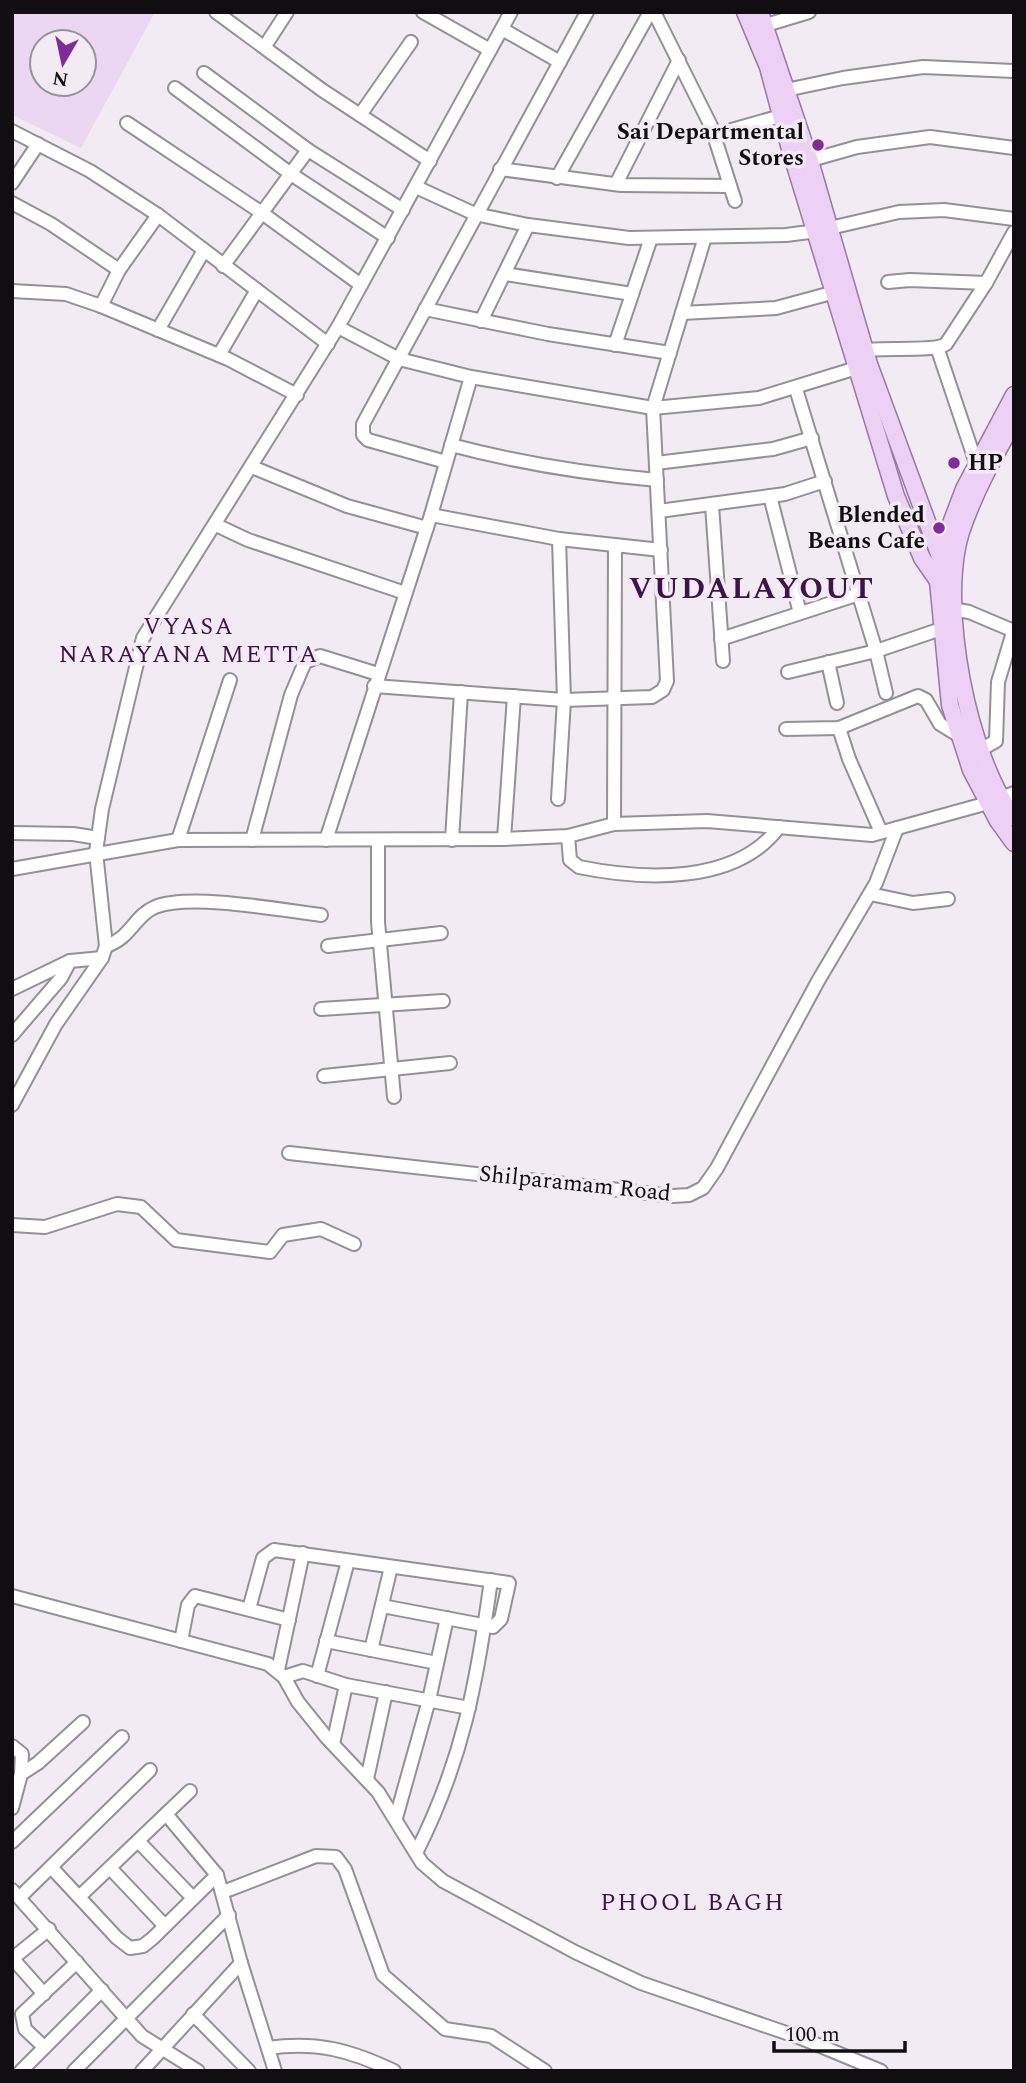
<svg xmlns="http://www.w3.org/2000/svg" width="1026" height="2083" font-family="Spectral,serif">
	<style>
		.green { fill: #ebd7f1; fill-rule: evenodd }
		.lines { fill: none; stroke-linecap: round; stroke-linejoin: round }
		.minor-casing { stroke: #959097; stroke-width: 16 }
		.major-casing { stroke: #9879a1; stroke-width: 19 }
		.minor { stroke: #fff; stroke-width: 12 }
		.major { stroke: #edd1f5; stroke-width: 16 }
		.poi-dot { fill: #812b98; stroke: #f2ebf4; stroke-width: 2.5 }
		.labels { text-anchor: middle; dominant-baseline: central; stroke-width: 7; stroke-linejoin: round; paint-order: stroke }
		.poi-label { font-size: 23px; font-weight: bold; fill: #100e11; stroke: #f2ebf4; text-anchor: end }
		.street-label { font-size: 23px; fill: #100e11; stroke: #f2ebf4 }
		.neighbourhood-label { font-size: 24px; letter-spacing: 2px; fill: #3d1348; stroke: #f2ebf4 }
		.district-label { font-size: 30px; font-weight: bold; letter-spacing: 2px; fill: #3d1348; stroke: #f2ebf4 }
	</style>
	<rect width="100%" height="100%" fill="#f2ebf4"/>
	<!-- green -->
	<path class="green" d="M12 12H155L81 148 12 115ZM42 42H84V84H42Z"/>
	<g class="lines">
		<defs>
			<g id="minor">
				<path d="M216 12 322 90 430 161"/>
				<path d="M423 12 490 50"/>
				<path d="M654 12 711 126 735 201"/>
				<path d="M766 25 809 12"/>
				<path d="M502 29 560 62"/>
				<path d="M265 46 287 12"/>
				<path d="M204 73 308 150 403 210"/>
				<path d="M175 88 291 174 388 238"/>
				<path d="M786 90 843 78 923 67 1014 71"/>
				<path d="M360 115 411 42"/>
				<path d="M127 123 262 213 361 285"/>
				<path d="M12 131 90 171 158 215 328 344"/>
				<path d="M714 135 781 116"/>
				<path d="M804 162 857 147 930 137 1014 148"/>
				<path d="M500 169 621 185 730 186"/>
				<path d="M557 178 650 12"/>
				<path d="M12 183 38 144"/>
				<path d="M616 184 679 60"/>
				<path d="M416 187 475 214 528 225 629 238 786 235 817 231 899 212 944 210 1014 219"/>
				<path d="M12 203 51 224 119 270"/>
				<path d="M223 266 308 150"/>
				<path d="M505 274 632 294"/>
				<path d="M888 282 910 280 986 283"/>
				<path d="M12 291 66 294 101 306 228 359 297 395"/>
				<path d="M101 306 119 270 158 215"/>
				<path d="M425 309 548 334 670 353"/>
				<path d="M682 313 776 308 835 292"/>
				<path d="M481 321 528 225"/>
				<path d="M338 327 399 359 471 377 653 408 759 398 863 366"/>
				<path d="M158 330 203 252"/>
				<path d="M615 345 651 238"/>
				<path d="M866 350C886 347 936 352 946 344L986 283 1014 232"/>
				<path d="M938 350 977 466"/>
				<path d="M219 355 257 290"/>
				<path d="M796 389 876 651 886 693"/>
				<path d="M451 445C519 463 587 474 657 480"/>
				<path d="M446 462 368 440 363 435V424L587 12"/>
				<path d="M656 463 773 449 812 438"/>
				<path d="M252 467 347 506 427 528"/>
				<path d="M770 496 800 613"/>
				<path d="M712 505 723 661"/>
				<path d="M659 511 785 494 825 481"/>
				<path d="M431 515 559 539 661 550"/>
				<path d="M216 525 248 540 405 593"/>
				<path d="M952 609 969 612 1014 631"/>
				<path d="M721 639 859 594"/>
				<path d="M828 662 837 703"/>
				<path d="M788 672 876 651 944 628"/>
				<path d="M374 686 564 700 652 697 663 690 667 681 653 408 705 237"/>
				<path d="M839 728 849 759 881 832"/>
				<path d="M786 729 839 728 918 696 926 700 940 724 961 737"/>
				<path d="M980 750 996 741 998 682 1014 629"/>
				<path d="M558 799 564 700 559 539"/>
				<path d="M614 824 615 545"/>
				<path d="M12 833 73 834 98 838"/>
				<path d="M568 836 570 860 579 867C643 880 736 885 779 827"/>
				<path d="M504 839 514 696"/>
				<path d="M178 840 230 680"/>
				<path d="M252 840 291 695 305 662 320 656 378 674"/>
				<path d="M326 840 431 515 471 377"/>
				<path d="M378 840V922L394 1097"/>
				<path d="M452 840 461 692"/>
				<path d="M12 869 178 840 504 839 568 836 614 824 707 821 872 835 988 803 1014 793"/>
				<path d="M870 894 913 903 948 899"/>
				<path d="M106 946C131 938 134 916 155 907 191 893 280 910 321 915"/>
				<path d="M328 946 441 933"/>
				<path d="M12 989 70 961 102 958"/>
				<path d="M321 1009 443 1001"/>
				<path d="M12 1035 61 978 70 961"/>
				<path d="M324 1076 450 1063"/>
				<path d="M12 1105 56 1024 102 958 106 946 96 852 102 809 143 638 338 327 511 12"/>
				<path d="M289 1153 673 1196 689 1195 703 1188 717 1168 818 981 876 883 897 828"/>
				<path d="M12 1225 45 1227 117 1204 141 1207 176 1240 270 1252 283 1235 321 1229 354 1244"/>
				<path d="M12 1596 268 1664 284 1677 298 1702 327 1738 378 1792 422 1863 443 1881 575 1952 641 1983 801 2038 881 2071"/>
				<path d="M249 1609 263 1558 274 1550 509 1583 501 1619 493 1627 382 1606"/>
				<path d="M181 1641 188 1605 195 1596 289 1620"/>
				<path d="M326 1641 437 1663"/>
				<path d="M371 1650 391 1567"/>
				<path d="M278 1670 303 1553"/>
				<path d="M317 1676 348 1561"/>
				<path d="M284 1677 303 1671 346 1685 469 1708"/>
				<path d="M333 1744 346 1685"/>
				<path d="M12 1746 22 1754 21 1774 12 1808"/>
				<path d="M21 1774 38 1763 83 1722"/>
				<path d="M367 1779 386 1692"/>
				<path d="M166 1814 217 1875 241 1963 275 2071"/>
				<path d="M396 1818 429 1700 447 1618"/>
				<path d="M138 1841 193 1898"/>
				<path d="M12 1842 122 1737"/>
				<path d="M416 1853C463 1760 477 1682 491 1580"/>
				<path d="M51 1867 117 1938 130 1948 143 1946 153 1938 217 1875"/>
				<path d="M110 1868 165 1926"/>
				<path d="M12 1890 142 2036 198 2071"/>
				<path d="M223 1892 316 1856 336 1857 345 1869 383 1975 445 2029 491 2036 545 2071"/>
				<path d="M20 1897 150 1770"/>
				<path d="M79 1897 190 1791"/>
				<path d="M12 1959 49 1929"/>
				<path d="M13 1959 44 1994"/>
				<path d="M193 2014 249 2071"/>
				<path d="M44 2047 25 2029 22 2014 77 1962"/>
				<path d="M268 2048C316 2041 350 2050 394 2071"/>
				<path d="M21 2071 102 1990"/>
				<path d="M74 2071 229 1915"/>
				<path d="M142 2071 241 1963"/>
			</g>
			<g id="major">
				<path d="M745 12 768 67 790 149 896 496 922 558 938 581 951 590"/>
				<path d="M760 12 810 161 869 364 942 562 953 571"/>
				<path d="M1014 395 964 489 950 526 938 581 950 705 971 770 998 821 1014 843"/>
				<path d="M1014 421C994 457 974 493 961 532 938 606 968 756 1014 818"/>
			</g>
		</defs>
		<!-- minor casing -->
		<use href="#minor" class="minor-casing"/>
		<!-- major casing -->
		<use href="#major" class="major-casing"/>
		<!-- minor -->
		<use href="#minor" class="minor"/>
		<!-- major -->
		<use href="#major" class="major"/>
	</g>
	<!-- markers -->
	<g class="poi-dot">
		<circle cx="818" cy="145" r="7"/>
		<circle cx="954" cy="463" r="7"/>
		<circle cx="939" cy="528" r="7"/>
	</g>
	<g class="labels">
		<!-- poi labels -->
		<g class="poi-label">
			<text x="804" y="132">Sai Departmental<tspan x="804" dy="26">Stores</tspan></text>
			<text x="968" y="463" text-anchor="start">HP</text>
			<text x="925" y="515">Blended<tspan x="925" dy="26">Beans Cafe</tspan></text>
		</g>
		<!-- street labels -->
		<g class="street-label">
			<text transform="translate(575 1184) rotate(6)">Shilparamam Road</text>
		</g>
		<!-- neighbourhood labels -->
		<g class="neighbourhood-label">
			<text x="189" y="627">VYASA<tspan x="189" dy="28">NARAYANA METTA</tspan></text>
			<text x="693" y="1903">PHOOL BAGH</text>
		</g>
		<!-- district labels -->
		<g class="district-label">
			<text x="752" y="589">VUDALAYOUT</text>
		</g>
	</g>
	<!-- border -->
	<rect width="1026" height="2083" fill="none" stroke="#100e11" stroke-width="28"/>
	<!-- north arrow -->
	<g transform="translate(63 63) rotate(189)"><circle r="33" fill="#f2ebf4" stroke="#989399" stroke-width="2"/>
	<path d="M0-5L12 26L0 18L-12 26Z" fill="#812b98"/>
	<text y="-10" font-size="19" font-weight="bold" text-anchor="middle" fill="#100e11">N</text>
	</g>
	<!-- scale -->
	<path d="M774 2041v10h131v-10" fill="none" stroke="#100e11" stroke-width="3.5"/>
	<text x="785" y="2041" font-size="21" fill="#100e11" stroke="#f2ebf4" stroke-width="5" paint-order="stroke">100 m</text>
</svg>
